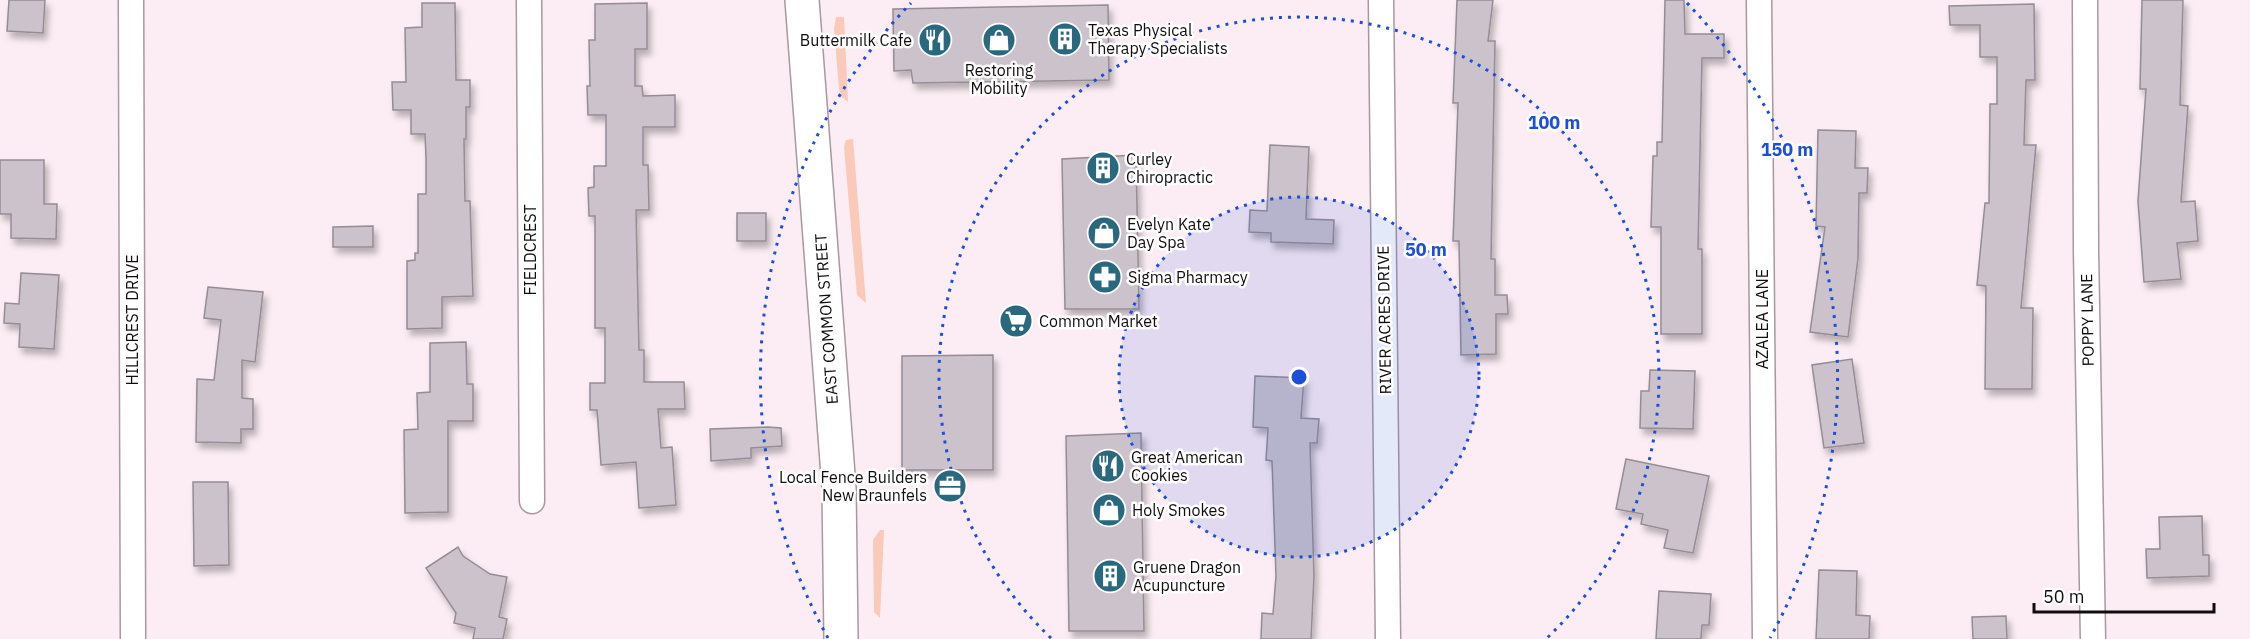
<svg xmlns="http://www.w3.org/2000/svg" width="2250" height="639" font-family="'IBM Plex Sans',sans-serif">
	<style>
		.green { fill: #f9c9b9 }
		.building { fill: #cbc2cc; stroke: #958c96; stroke-width: 1.5; filter: url(#shadow) }
		.lines { fill: none; stroke-linecap: round; stroke-linejoin: round }
		.street-casing { stroke: #a6999f; stroke-width: 27 }
		.secondary-casing { stroke: #a6999f; stroke-width: 36 }
		.street { stroke: #fff; stroke-width: 24 }
		.secondary { stroke: #fff; stroke-width: 33 }
		.ring { fill: none; stroke: #1d4ed8; stroke-width: 3; stroke-dasharray: 3 6 }
		.labels { text-anchor: middle; dominant-baseline: central; stroke-width: 5; stroke-linejoin: round; paint-order: stroke }
		.poi-label { font-size: 16px; fill: #110d0f; stroke: #fefefe; text-anchor: start }
		.street-label { font-size: 16px; fill: #110d0f; stroke: #fefefe }
		.centre { fill: #1d4ed8; stroke: #fefefe; stroke-width: 3 }
		.ring-label { font-size: 18px; text-anchor: middle; font-weight: bold; fill: #1d4ed8; stroke: #fefefe; stroke-width: 5; stroke-linejoin: round; paint-order: stroke }
	</style>
	<defs>
		<filter id="shadow"><feDropShadow dx="3.5" dy="6" stdDeviation="3" flood-color="#0004"/></filter>
	</defs>
	<rect width="100%" height="100%" fill="#fbedf3"/>
	<!-- green -->
	<g class="green">
		<path d="M836 17H844L848 102 842 97 839 89 834 29Z"/>
		<path d="M853 139 866 303 857 295 844 147 846 140Z"/>
		<path d="M880 530H884L880 618 874 612 873 540Z"/>
	</g>
	<!-- building -->
	<g class="building">
		<path d="M9 0H45L43 33 7 31Z"/>
		<path d="M1457 0H1493L1488 41H1495L1491 259H1495V295H1507L1508 314H1496V354L1461 355 1459 241H1453L1458 103H1453Z"/>
		<path d="M1665 0H1684L1685 34H1724V58H1702L1698 249H1702V334H1661V227H1651L1653 156H1657V142H1662Z"/>
		<path d="M2142 0H2183L2180 105 2188 106 2181 202 2195 201 2198 241 2177 243 2181 279 2144 282 2138 201 2146 89H2140Z"/>
		<path d="M422 3H455L456 80H470V107H466V139H464L465 201H470L473 296 442 297V328L407 329V261L415 260V253H418V194H426V158L425 134H411V110H393L392 82H406L405 28 422 27Z"/>
		<path d="M647 3V49H635V86H642L643 96 675 95V127H643V165H648L649 210H636L639 350H644V382H684L685 409H658L661 448 672 447 676 505 639 508 636 462 601 465 597 410H590V383H605V328H595V216H589L588 188 594 187V166H606V115H588L587 86H590L589 40H595V4Z"/>
		<path d="M2034 4 2035 80H2026L2024 145H2036L2021 308H2033L2032 389H1985L1986 286 1977 285 1985 203H1989L1990 104H1997V57H1980V25H1950L1949 6Z"/>
		<path d="M1108 5 1109 80 913 83 911 70 894 71 893 9Z"/>
		<path d="M1818 130 1856 131 1855 168H1868L1867 193H1859L1858 258 1848 337 1810 332 1825 227 1816 226Z"/>
		<path d="M1270 145 1309 147 1306 219 1334 220 1333 244 1271 242V233L1249 232 1250 210 1267 211Z"/>
		<path d="M1136 155 1139 309H1065L1062 159Z"/>
		<path d="M0 160H44V204H57L56 239 11 238V214H0Z"/>
		<rect x="737" y="213" width="29" height="28"/>
		<path d="M373 226V247H333V227Z"/>
		<path d="M21 273 59 275 54 349 19 347 20 324 4 323 5 303 19 304Z"/>
		<path d="M208 287 263 292 255 362 242 360V398L253 399V429H241V443L196 442 197 379 214 380 221 320 204 318Z"/>
		<path d="M466 342 467 384H473V421H448V512L405 513 404 430 418 429 417 393 430 392V343Z"/>
		<path d="M993 355V470H902V356Z"/>
		<path d="M1852 359 1864 443 1824 448 1812 365Z"/>
		<path d="M1650 370 1695 371 1693 429 1640 428 1641 391H1649Z"/>
		<path d="M1255 376 1304 378 1301 418 1319 419 1317 443H1310L1314 576 1311 639H1261L1262 613 1273 614 1276 576 1272 461 1266 460 1268 428 1253 427Z"/>
		<path d="M768 427 781 428 782 446 751 448V458L711 461 710 429Z"/>
		<path d="M1141 433 1144 631H1069L1066 436Z"/>
		<path d="M1626 459 1709 476 1693 553 1664 548 1668 530 1641 524 1643 514 1616 509Z"/>
		<path d="M193 482H228L229 565 194 566Z"/>
		<path d="M2202 516 2203 555H2209V576L2147 578 2146 549H2160L2159 517Z"/>
		<path d="M458 547 463 556 490 574 507 577 499 617 507 619 503 639H473L475 628 454 623 456 613 426 568Z"/>
		<path d="M1819 570 1857 571 1856 615 1870 616 1869 639H1816Z"/>
		<path d="M1659 591 1711 594 1709 625H1702L1701 639H1656Z"/>
		<path d="M2006 616 2007 639H1973L1972 617Z"/>
	</g>
	<g class="lines">
		<defs>
			<g id="street">
				<path d="M131 0 133 639"/>
				<path d="M529 0 532 501"/>
				<path d="M1381 0 1388 639"/>
				<path d="M1759 0C1763 213 1761 426 1765 639"/>
				<path d="M2085 0 2086 250 2093 639"/>
			</g>
			<path id="secondary" d="M802 0 839 488 841 639"/>
		</defs>
		<!-- street casing -->
		<use href="#street" class="street-casing"/>
		<!-- secondary casing -->
		<use href="#secondary" class="secondary-casing"/>
		<!-- street -->
		<use href="#street" class="street"/>
		<!-- secondary -->
		<use href="#secondary" class="secondary"/>
	</g>
	<!-- distance rings -->
	<circle cx="1299" cy="377" r="180" fill="#1d4ed8" fill-opacity=".12"/>
	<g class="ring">
		<circle cx="1299" cy="377" r="180"/>
		<path d="M1051 638A360 360 0 1 1 1547 638"/>
		<path d="M828 638A539 539 0 0 1 911 3M1687 3A539 539 0 0 1 1770 638"/>
	</g>
	<!-- icons -->
	<defs>
		<symbol id="building-disc" viewBox="-11 -11 22 22"><circle r="9.5" fill="#29687d" stroke="#fefefe"/><path d="M-4-6H4V6H1V3H-1V6H-4ZM-2.5-4.3h1.7v1.8h-1.7ZM.8-4.3h1.7v1.8H.8ZM-2.5-1h1.7V.8h-1.7ZM.8-1h1.7V.8H.8Z" fill="#fff"/></symbol>
		<symbol id="restaurant-disc" viewBox="-11 -11 22 22"><circle r="9.5" fill="#29687d" stroke="#fefefe"/><path d="M-5-6h1v4h1v-4h1v4h1v-4h1v5L-1.5 .5V6h-2V.5L-5-1ZM5-6V6H3V1.5H1.5Q1.5-4 5-6Z" fill="#fff"/></symbol>
		<symbol id="shop-disc" viewBox="-11 -11 22 22"><circle r="9.5" fill="#29687d" stroke="#fefefe"/><path d="M-5-2.5h2.3a2.7 3.5 0 0 1 5.4 0H5L5.5 6h-11ZM-1.5-2.5h3a1.5 2.3 0 0 0-3 0Z" fill="#fff"/></symbol>
		<symbol id="pharmacy-disc" viewBox="-11 -11 22 22"><circle r="9.5" fill="#29687d" stroke="#fefefe"/><path d="M-2-6h4v4h4v4h-4v4h-4v-4h-4v-4h4Z" fill="#fff"/></symbol>
		<symbol id="supermarket-disc" viewBox="-11 -11 22 22"><circle r="9.5" fill="#29687d" stroke="#fefefe"/><path d="M-6-5.5h2.5l.6 2H6L4.5 2H-2.5L-4.4-4H-6ZM-1.5 3.2a1.3 1.3 0 1 0 .1 0ZM3 3.2a1.3 1.3 0 1 0 .1 0Z" fill="#fff"/></symbol>
		<symbol id="office-disc" viewBox="-11 -11 22 22"><circle r="9.5" fill="#29687d" stroke="#fefefe"/><path d="M-6-3h4V-5.5h4V-3h4V5H-6ZM-1-4.5V-3h2v-1.5ZM-6 0V1H6V0Z" fill="#fff"/></symbol>
	</defs>
	<g fill-rule="evenodd">
		<use href="#building-disc" x="1046" y="20" width="38" height="38"/>
		<use href="#restaurant-disc" x="916" y="21" width="38" height="38"/>
		<use href="#shop-disc" x="980" y="21" width="38" height="38"/>
		<use href="#building-disc" x="1084" y="149" width="38" height="38"/>
		<use href="#shop-disc" x="1085" y="214" width="38" height="38"/>
		<use href="#pharmacy-disc" x="1086" y="258" width="38" height="38"/>
		<use href="#supermarket-disc" x="997" y="302" width="38" height="38"/>
		<use href="#restaurant-disc" x="1089" y="447" width="38" height="38"/>
		<use href="#office-disc" x="931" y="467" width="38" height="38"/>
		<use href="#shop-disc" x="1090" y="491" width="38" height="38"/>
		<use href="#building-disc" x="1091" y="557" width="38" height="38"/>
	</g>
	<g class="labels">
		<!-- poi labels -->
		<g class="poi-label">
			<text x="1088" y="30">Texas Physical<tspan x="1088" dy="18">Therapy Specialists</tspan></text>
			<text x="912" y="40" text-anchor="end">Buttermilk Cafe</text>
			<text x="999" y="70" text-anchor="middle">Restoring<tspan x="999" dy="18">Mobility</tspan></text>
			<text x="1126" y="159">Curley<tspan x="1126" dy="18">Chiropractic</tspan></text>
			<text x="1127" y="224">Evelyn Kate<tspan x="1127" dy="18">Day Spa</tspan></text>
			<text x="1128" y="277">Sigma Pharmacy</text>
			<text x="1039" y="321">Common Market</text>
			<text x="1131" y="457">Great American<tspan x="1131" dy="18">Cookies</tspan></text>
			<text x="927" y="477" text-anchor="end">Local Fence Builders<tspan x="927" dy="18">New Braunfels</tspan></text>
			<text x="1132" y="510">Holy Smokes</text>
			<text x="1133" y="567">Gruene Dragon<tspan x="1133" dy="18">Acupuncture</tspan></text>
		</g>
		<!-- street labels -->
		<g class="street-label">
			<text transform="translate(530 250) rotate(-90)">FIELDCREST</text>
			<text transform="translate(826 319) rotate(-94)">EAST COMMON STREET</text>
			<text transform="translate(1762 319) rotate(-90)">AZALEA LANE</text>
			<text transform="translate(132 320) rotate(-90)">HILLCREST DRIVE</text>
			<text transform="translate(1384 320) rotate(-91)">RIVER ACRES DRIVE</text>
			<text transform="translate(2087 320) rotate(-91)">POPPY LANE</text>
		</g>
	</g>
	<circle cx="1299" cy="377" r="9" class="centre"/>
	<g class="ring-label">
		<text x="1554" y="129">100 m</text>
		<text x="1787" y="156">150 m</text>
		<text x="1426" y="256">50 m</text>
	</g>
	<!-- scale -->
	<path d="M2034 603v9h180v-9" fill="none" stroke="#110d0f" stroke-width="3"/>
	<text x="2043" y="603" font-size="18" fill="#110d0f" stroke="#fefefe" stroke-width="4.5" paint-order="stroke">50 m</text>
</svg>
